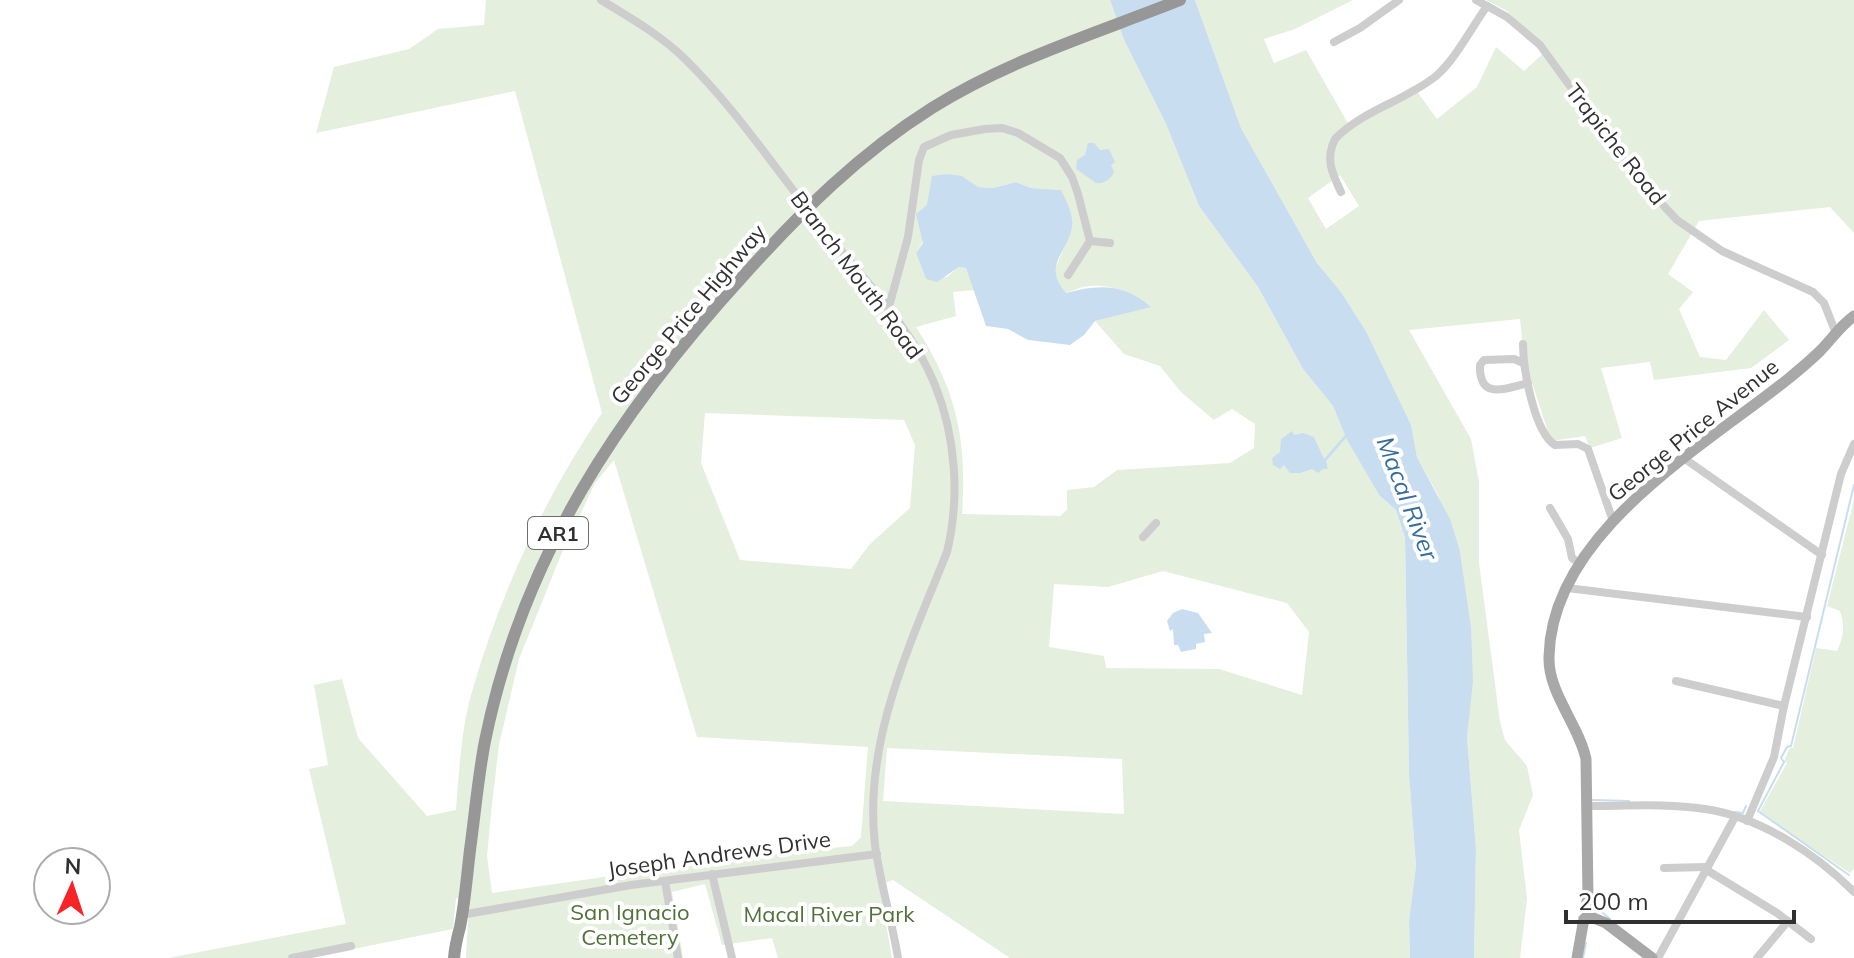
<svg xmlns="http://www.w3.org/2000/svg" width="1854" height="958" font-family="Mulish,sans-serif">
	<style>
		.green { fill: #e5efdd; fill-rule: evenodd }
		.water { fill: #c8def0 }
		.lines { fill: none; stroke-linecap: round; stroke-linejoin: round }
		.stream { stroke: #c8def0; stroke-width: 2 }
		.minor { stroke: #cdcdcd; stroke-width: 8 }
		.major { stroke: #a8a8a8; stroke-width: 11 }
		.highway { stroke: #979797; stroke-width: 12 }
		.labels { text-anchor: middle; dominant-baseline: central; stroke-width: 8; stroke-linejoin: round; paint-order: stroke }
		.shield { fill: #fff; stroke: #6e6e6e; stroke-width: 2 }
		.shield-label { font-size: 20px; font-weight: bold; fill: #303030 }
		.street-label { font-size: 22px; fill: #303030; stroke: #fff }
		.park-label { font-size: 22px; fill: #507138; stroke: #fff }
		.water-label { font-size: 24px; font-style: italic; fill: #356d9c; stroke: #fff }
	</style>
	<rect width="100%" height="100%" fill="#fff"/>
	<!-- green -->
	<g class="green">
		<path d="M486 0H1110L1124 40 1166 124 1199 206 1258 287 1303 369 1333 406 1346 437 1379 495 1396 510 1405 538 1409 775 1416 866 1409 920 1410 958H1010L893 880 879 885 892 958H778L772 938 722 945 705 884 672 892 683 958H466L469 903 456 898 453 929 308 958H168L346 924 309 769 328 765 314 685 342 679 358 738 427 816 456 810C459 772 461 732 471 695 499 596 544 498 602 413L515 91 316 133 334 67 409 49 438 29 484 25ZM962 176 977 187 993 188 1016 182 1031 188 1061 190 1065 246 1055 269 1054 279 1065 293C1073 291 1082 286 1090 286 1110 284 1136 293 1150 306L1095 321 1124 354 1160 366 1181 392 1214 420 1232 409 1255 424 1254 448 1230 463 1117 470 1094 487 1067 490V510L1060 516 962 514C967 439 957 391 916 327L956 316 953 292 974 290 966 268 959 267 947 277 926 279 916 253ZM705 413 904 420 915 445 910 508 870 544 851 569 740 560 701 463ZM614 460 697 737 868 747 861 837 852 846 743 857 492 893 487 856 492 804 499 745 519 659 561 555 595 483ZM1163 571 1287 603 1309 632 1302 695 1219 669 1106 668 1104 656 1049 647 1054 584 1108 587ZM887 748 1122 759 1124 814 883 801Z"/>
		<path d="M1195 0H1353L1295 29 1264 39 1274 63 1306 50 1349 125 1413 86 1437 119 1477 87 1496 47 1524 71 1547 50 1507 11 1486 0H1854V233L1830 207 1699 221 1668 274 1693 292 1679 309 1700 357 1726 360 1764 310 1789 340 1751 368 1654 380 1650 362 1601 368 1622 438 1590 448 1585 436 1551 441 1524 358 1520 319 1409 330 1471 439 1479 482V563L1500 722 1505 740 1527 766 1533 795 1519 830 1527 899 1520 958H1474L1476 848 1467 737 1471 626 1460 551 1438 495 1417 457 1411 426 1366 331 1341 292 1317 263 1241 128ZM1340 175 1359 206 1326 229 1308 198Z"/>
		<path d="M1854 500V869L1850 873 1759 813 1787 763 1784 761 1790 748H1793L1816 648 1837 651C1844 636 1845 626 1840 611L1827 606Z"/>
	</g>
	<!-- water -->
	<g class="water">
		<path d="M1110 0H1195L1241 128 1317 263 1341 292 1366 331 1411 425 1417 457 1450 519 1460 551 1471 626 1473 681 1467 737 1476 848 1474 958H1410L1409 920 1416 866 1409 775 1405 538 1396 510 1379 495 1346 438 1326 461 1328 469H1323L1318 473 1312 469 1300 473H1290L1284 465 1280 469 1273 465 1272 458 1280 452 1281 439 1292 431 1294 435 1303 433 1314 437 1324 459 1345 435 1333 406 1303 369 1258 287 1199 206 1166 124 1124 40Z"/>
		<path d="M1088 143H1094L1100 150 1109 149 1115 162 1111 165 1114 172C1111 179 1104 184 1096 183L1076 169 1077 160 1085 155Z"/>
		<path d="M947 174 962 176 978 187 993 188 1016 182 1031 188 1061 190C1066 200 1074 215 1072 227 1066 257 1042 264 1066 293 1097 284 1125 283 1151 307L1095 321 1084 335 1070 345 1028 340 1008 329 986 326 966 268 959 267 937 282 926 279 916 253 923 243 916 214 927 205 932 176Z"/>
		<path d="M1182 609 1198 613 1212 633 1204 634 1205 642 1196 644V649L1181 652 1178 645H1174L1173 629 1170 631 1167 621 1173 613Z"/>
	</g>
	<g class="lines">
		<!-- stream -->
		<g class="stream">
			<path d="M1592 800 1629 801"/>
			<path d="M1735 812 1743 813 1746 806"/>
			<path d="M1849 875 1758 811 1784 762 1781 758 1787 747 1791 746 1854 485"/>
			<path d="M1597 908 1610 919"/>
			<path d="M1583 958 1586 943"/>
		</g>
		<!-- minor -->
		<g class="minor">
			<path d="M601 0C629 17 662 36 685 59 739 112 779 175 827 233 865 281 912 328 935 385 956 437 960 498 947 552 910 645 863 741 875 845 880 882 892 921 898 958"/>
			<path d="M1476 0 1507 17 1540 45 1634 174 1677 220 1722 251 1813 292 1824 303 1835 331"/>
			<path d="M1334 42 1360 28 1399 0"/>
			<path d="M1341 192C1332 173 1325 159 1335 139 1363 110 1405 101 1436 76 1455 60 1472 27 1487 6"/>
			<path d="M1068 275 1090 241"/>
			<path d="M886 307 890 303 908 237 919 160 924 147 951 135 985 129 1002 128 1018 133 1060 158 1072 177 1078 194 1090 241 1110 243"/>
			<path d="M1523 344C1523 368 1534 432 1555 445L1578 444 1588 449 1613 521"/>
			<path d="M1523 363 1514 359 1484 360 1480 365C1479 400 1504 389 1528 383"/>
			<path d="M1685 459 1822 555"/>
			<path d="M1550 508 1568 539 1572 558 1579 563"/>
			<path d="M1143 537 1156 523"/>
			<path d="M1567 588 1807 617"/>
			<path d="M1676 681 1784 706"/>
			<path d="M1587 806C1626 806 1667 803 1705 809 1760 817 1815 853 1854 892"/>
			<path d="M1747 821 1774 757 1784 706 1841 474 1854 444"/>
			<path d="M1664 868 1707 867"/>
			<path d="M1705 869 1777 913 1811 939"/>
			<path d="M712 874 732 958"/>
			<path d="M665 881 678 958"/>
			<path d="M461 915 631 885 877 854"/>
			<path d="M292 958 351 946"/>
			<path d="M1658 958 1735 817"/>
			<path d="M1757 958 1788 921"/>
		</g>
		<!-- major -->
		<g class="major">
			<path d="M1586 915 1606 923 1652 958"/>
			<path d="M1577 958 1588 896 1586 759C1579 725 1548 693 1549 657 1551 533 1702 448 1788 379 1799 370 1810 361 1820 351 1832 339 1840 326 1854 316"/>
		</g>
		<!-- highway -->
		<path class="highway" d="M454 958C455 946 457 938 460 927 465 902 467 875 470 850 475 814 478 777 485 741 523 555 619 412 745 274 802 211 859 154 932 108 1008 60 1097 33 1180 0"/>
	</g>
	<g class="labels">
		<!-- shield labels -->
		<rect class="shield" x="528" y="517" width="60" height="32" rx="6"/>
		<g class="shield-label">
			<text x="558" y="533">AR1</text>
		</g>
		<!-- street labels -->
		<g class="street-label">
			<text transform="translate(1616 144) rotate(52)">Trapiche Road</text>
			<text transform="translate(857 275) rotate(53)">Branch Mouth Road</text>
			<text transform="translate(688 314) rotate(-50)">George Price Highway</text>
			<text transform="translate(1693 430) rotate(-39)">George Price Avenue</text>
			<text transform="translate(719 854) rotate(-8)">Joseph Andrews Drive</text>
		</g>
		<!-- park labels -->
		<g class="park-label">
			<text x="630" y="912">San Ignacio<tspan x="630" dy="25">Cemetery</tspan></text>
			<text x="829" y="914">Macal River Park</text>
		</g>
		<!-- water labels -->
		<g class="water-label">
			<text transform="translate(1408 498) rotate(69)">Macal River</text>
		</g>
	</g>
	<!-- north arrow -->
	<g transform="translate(72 886) rotate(3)"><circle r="38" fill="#ffffff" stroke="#acacac" stroke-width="2"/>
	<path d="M0-6L14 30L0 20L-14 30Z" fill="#f72326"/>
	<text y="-12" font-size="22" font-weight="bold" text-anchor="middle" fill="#303030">N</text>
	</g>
	<!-- scale -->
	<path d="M1566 910v12h228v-12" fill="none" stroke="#303030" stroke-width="4"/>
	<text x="1578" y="910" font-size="24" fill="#303030" stroke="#ffffff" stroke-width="6" paint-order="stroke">200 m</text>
</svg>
